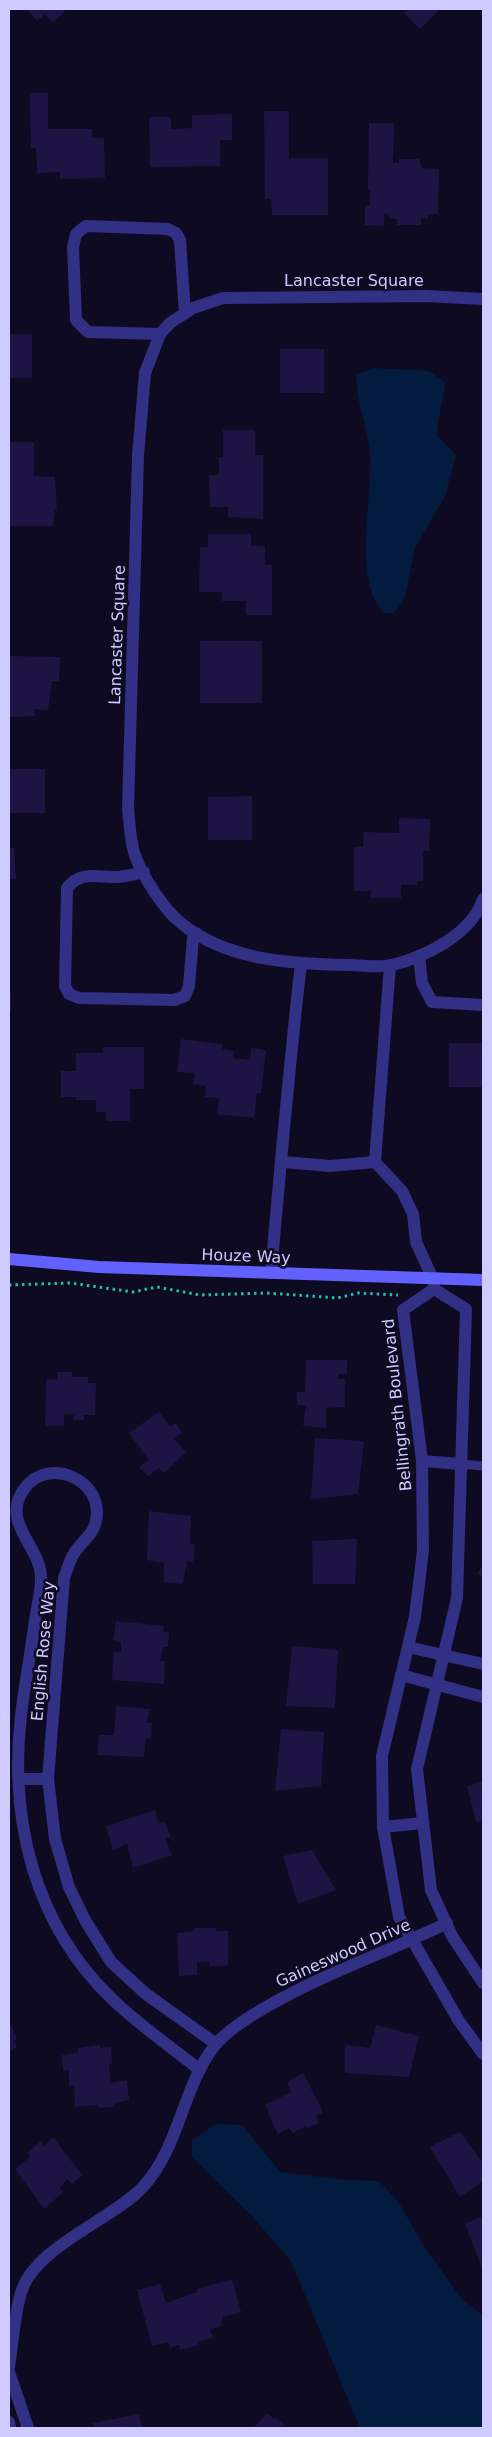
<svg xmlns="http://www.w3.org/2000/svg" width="492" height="2437" font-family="'DejaVu Sans',sans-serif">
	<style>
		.water { fill: #041b40 }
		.building { fill: #1d1444 }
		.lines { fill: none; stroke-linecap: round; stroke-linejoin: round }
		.path { stroke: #20bdb0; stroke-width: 3; stroke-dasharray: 2.5 4; stroke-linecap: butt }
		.lane { stroke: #313085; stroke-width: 9 }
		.street { stroke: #313085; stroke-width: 12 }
		.secondary { stroke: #6261ff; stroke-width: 12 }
		.labels { text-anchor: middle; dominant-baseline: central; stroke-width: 5; stroke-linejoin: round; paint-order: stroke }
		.street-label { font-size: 16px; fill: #cfcaff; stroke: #0e0a21 }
	</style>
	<rect width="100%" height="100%" fill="#0e0a21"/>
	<!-- water -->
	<g class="water">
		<path d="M373 368 429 371 445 382C444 401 437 418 437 436L456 455 445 496 415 548 405 597 394 613H384C352 581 373 496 370 453 368 427 356 402 356 375Z"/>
		<path d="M216 2124 242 2125 280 2172 346 2180 379 2181 398 2201 423 2245 461 2298 483 2315V2428H360L291 2261 253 2217 192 2157V2140Z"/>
	</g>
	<!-- building -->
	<g class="building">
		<path d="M27 9H63L65 11 53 22 45 14 37 21Z"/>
		<path d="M409 9H440L420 29 404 13Z"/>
		<path d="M30 93H48V129H92V138H104L105 178 60 179V172L37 173 36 148H31Z"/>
		<path d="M264 111H289V158H328V215H272L271 199H265Z"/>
		<path d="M232 114V140H220V166L150 167 149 117H171V129L192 128V115Z"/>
		<path d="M369 123H394L393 163H399V159H419L422 168 439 169 438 214H428V219L421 218V225H397V219H389V214L384 213V226L365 225V206H370V190H368Z"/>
		<rect x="9" y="334" width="23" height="44"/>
		<rect x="280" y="349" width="44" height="44"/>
		<path d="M223 430H255V455H263V519L228 517V507H210L209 475H219V457H223Z"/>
		<path d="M9 442H34V476L55 477 57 510H55L53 526H9Z"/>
		<path d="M208 534H251V546H265V565H272V615H246V601H222V592H199L200 547H208Z"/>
		<rect x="200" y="641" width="62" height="62"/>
		<path d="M9 656 60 657 59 681H52L48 710 35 709V716L9 717Z"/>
		<rect x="9" y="769" width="36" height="44"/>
		<path d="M252 796V840H208V797Z"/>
		<path d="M399 818 430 819 429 851H423V881H417V885H401V898H371V891H354V847H363L364 832 399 833Z"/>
		<path d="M9 848H14L16 879H9Z"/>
		<rect x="9" y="991" width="2" height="21"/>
		<path d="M181 1039 222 1044V1049L234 1051 233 1058 250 1060 251 1048 266 1050 261 1093H257L254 1118 217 1114 219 1098 205 1097 206 1086 193 1084 195 1073 177 1072Z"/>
		<rect x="449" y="1043" width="34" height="44"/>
		<path d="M103 1047H144V1089H130V1121H106V1112H96V1100H76V1097H61V1071H76V1053H103Z"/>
		<path d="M306 1360H347V1374H338V1379H345V1407L326 1408V1428L303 1426 306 1406 297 1405V1392H305Z"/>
		<path d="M57 1372H72V1377H88V1383H96L95 1415H84V1420H74V1415L64 1414V1426H45L46 1380 57 1379Z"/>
		<path d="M159 1412 170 1426 176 1423 182 1432 174 1439 186 1452 164 1473 159 1468 148 1476 139 1467 149 1460 129 1433Z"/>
		<path d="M315 1438 364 1441 358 1494 311 1499Z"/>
		<path d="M149 1511 191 1516 190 1544H195L193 1562 187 1561 183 1584 164 1582V1563L147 1560Z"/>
		<path d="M357 1539 355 1584H313L312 1541Z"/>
		<path d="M483 1566V1578L477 1573Z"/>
		<path d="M116 1621 164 1626 163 1632H169L168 1647H163L160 1661H165L164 1684 112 1680 114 1652H121V1642L113 1640Z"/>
		<path d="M292 1646 338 1650 335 1708 286 1706Z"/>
		<path d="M116 1706 149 1709 147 1723H152L151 1739 146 1738 144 1757 97 1755 99 1735H114Z"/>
		<path d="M281 1729 324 1732 321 1786 275 1791Z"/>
		<path d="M483 1781V1820L476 1822 467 1786Z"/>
		<path d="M155 1810 159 1823 165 1822 171 1838H165L172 1855 133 1868 127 1844 113 1850 106 1826Z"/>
		<path d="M312 1850 336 1890 298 1904 283 1856Z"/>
		<path d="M195 1928H216V1931H228V1965L210 1967V1962H197V1975L179 1976 177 1933 195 1931Z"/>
		<path d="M11 2025 17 2038 14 2041 17 2047 9 2052V2026Z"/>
		<path d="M376 2025 419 2036 409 2077 345 2073V2045L370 2048Z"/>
		<path d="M100 2045V2048L111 2047 112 2063 109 2064 111 2083 127 2080 129 2100 114 2103V2107L98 2108V2105L75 2107 74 2086H69V2070L63 2071 62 2055 78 2053V2048Z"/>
		<path d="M303 2073 323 2112 316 2117 318 2123 307 2128 306 2126 293 2133 289 2128 278 2134 265 2105 291 2092 287 2082Z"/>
		<path d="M460 2132 483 2163V2181L460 2197 430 2147Z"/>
		<path d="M53 2137 82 2175 72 2184 67 2179 60 2188 63 2192 44 2209 15 2169 30 2157 28 2152 41 2141 44 2146Z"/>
		<path d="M483 2216V2270L465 2224Z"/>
		<path d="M232 2279 241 2312 223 2317 221 2327 210 2329 213 2338 198 2342 199 2345 180 2350 179 2345 170 2348 168 2342 152 2346 137 2290 160 2284 166 2303 197 2292V2289Z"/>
		<path d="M267 2413 274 2419 276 2417 285 2425 282 2428H253Z"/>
		<path d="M139 2414 142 2428H94L93 2423Z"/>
	</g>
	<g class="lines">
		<!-- path -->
		<path class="path" d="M9 1285 70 1283 133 1292 157 1287 200 1295 267 1293 338 1298 358 1293 398 1295"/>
		<!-- lane -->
		<path class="lane" d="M461 1464 483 1466"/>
		<!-- street -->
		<g class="street">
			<path d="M483 299 426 296 223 298 193 308 170 323 160 334 145 373 138 456 128 810C130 825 130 844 136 858 143 877 165 911 181 923 227 961 293 964 350 965 363 965 379 968 392 965 425 957 472 934 483 899"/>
			<path d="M160 334 88 332 76 320 73 247 76 234 86 226 168 229 176 233 180 240 185 313"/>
			<path d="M144 872C135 874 125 877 116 877 97 877 80 871 67 888L65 986 69 994 79 998 174 1000 185 996 189 986 193 938 196 933"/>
			<path d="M419 956 422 983 432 1002 483 1005"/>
			<path d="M390 965 375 1162 402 1191 413 1214 416 1242 433 1279 434 1287"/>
			<path d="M283 1162 330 1166 375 1162"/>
			<path d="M271 1273C280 1169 289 1067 301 964"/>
			<path d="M434 1289 403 1310 422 1461 423 1550 415 1617 382 1756 383 1827 399 1917 459 2021 483 2054"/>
			<path d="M434 1289 466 1309 457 1598 417 1769 431 1890 452 1936 483 1983"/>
			<path d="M422 1461 461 1464"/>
			<path d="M408 1647 483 1664"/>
			<path d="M401 1675 483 1697"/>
			<path d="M19 1779H48"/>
			<path d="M383 1827 423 1823"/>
			<path d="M200 2070C171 2047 139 2025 112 1999 34 1924 9 1820 21 1715 25 1683 31 1651 35 1620 37 1606 41 1592 41 1578 41 1546 0 1523 24 1489 48 1455 105 1480 96 1521 93 1536 80 1542 73 1555 69 1562 67 1571 64 1578L48 1779 55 1839 69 1887 85 1920 111 1962 146 1994 216 2044"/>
			<path d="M9 2367C13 2343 14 2316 21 2293 33 2248 111 2220 142 2188 180 2148 182 2086 216 2044 230 2028 250 2016 268 2006 325 1973 388 1952 447 1923"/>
			<path d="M9 2372 28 2428"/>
			<path d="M9 2422 10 2428"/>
		</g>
		<!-- secondary -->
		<path class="secondary" d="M9 1259 99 1267 483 1280"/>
	</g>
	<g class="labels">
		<!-- street labels -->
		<g class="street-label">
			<text x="354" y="280">Lancaster Square</text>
			<text transform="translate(117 635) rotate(-88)">Lancaster Square</text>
			<text transform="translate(246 1256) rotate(2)">Houze Way</text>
			<text transform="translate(397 1405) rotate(-96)">Bellingrath Boulevard</text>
			<text transform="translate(43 1651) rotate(-85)">English Rose Way</text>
			<text transform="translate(343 1953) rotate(-24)">Gaineswood Drive</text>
		</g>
	</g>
	<!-- border -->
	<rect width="492" height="2437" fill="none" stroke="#cfcaff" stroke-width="20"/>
</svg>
